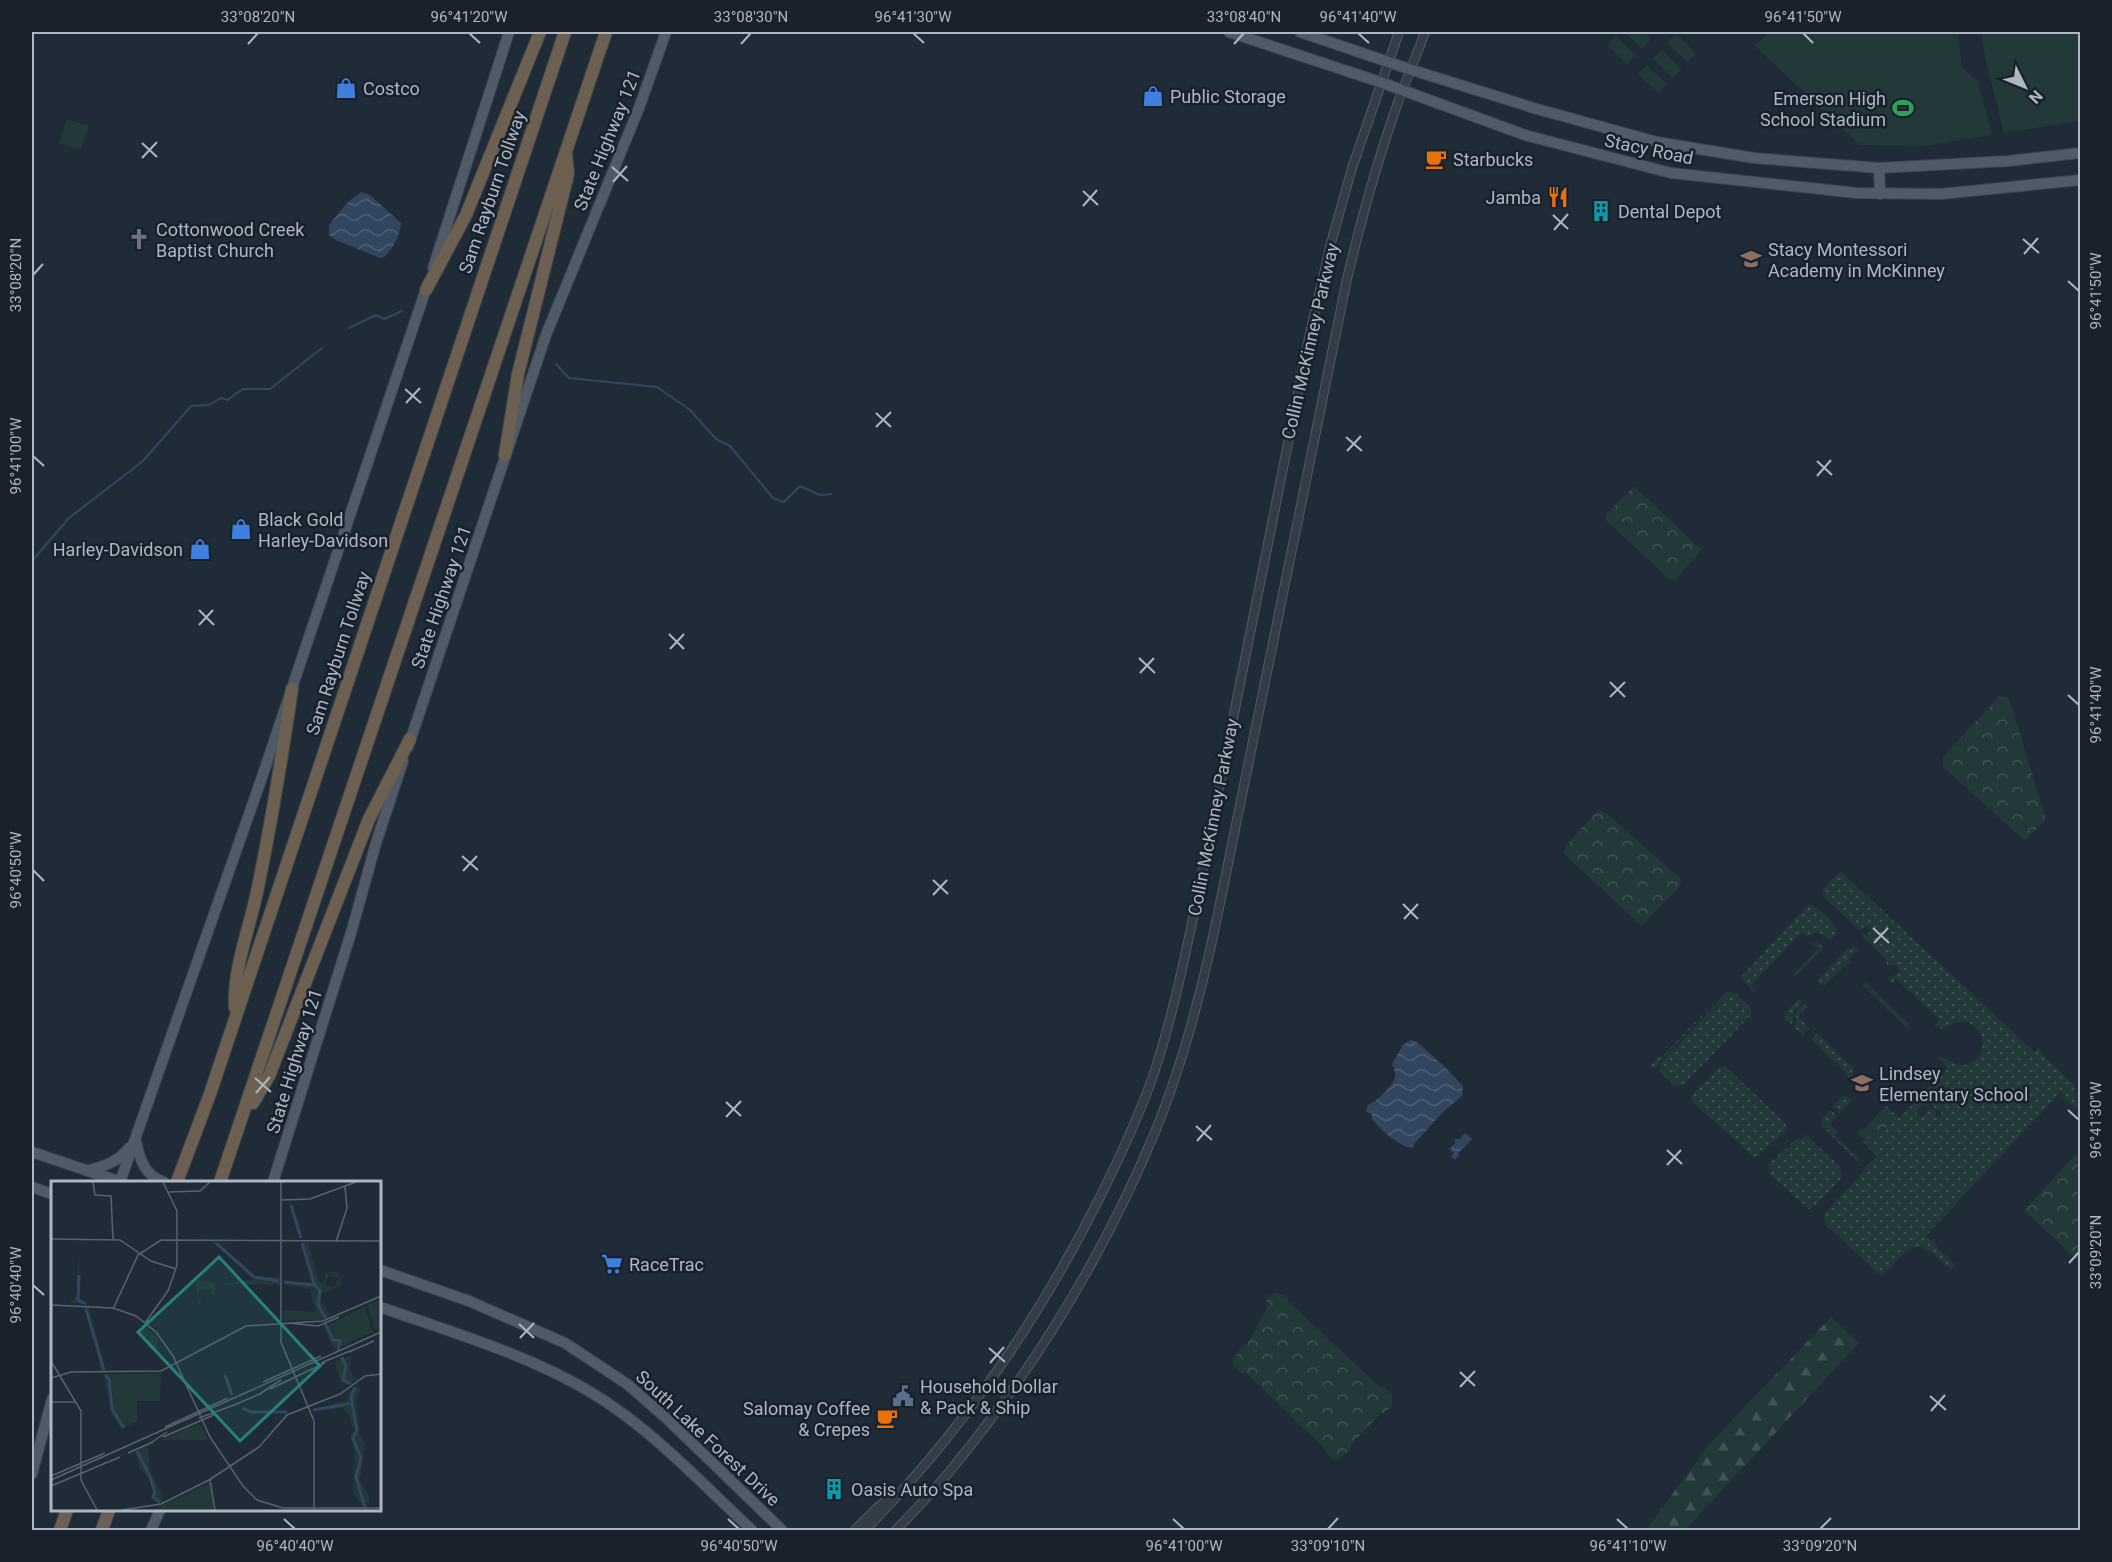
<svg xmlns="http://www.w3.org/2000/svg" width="2112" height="1562" font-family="Roboto,sans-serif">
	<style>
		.grass { fill: url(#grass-dots) }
		.forest { fill: url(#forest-firs) }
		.park { fill: url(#park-crowns) }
		.garden { fill: #223839 }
		.water { fill: url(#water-waves) }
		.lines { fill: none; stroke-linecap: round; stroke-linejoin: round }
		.stream { stroke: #32475f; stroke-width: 2 }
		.minor-casing { stroke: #505a65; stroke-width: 10 }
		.major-casing { stroke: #3c4551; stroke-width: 12 }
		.highway-casing { stroke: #3d4752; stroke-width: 14 }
		.minor { stroke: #333c47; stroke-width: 8 }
		.major { stroke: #515b68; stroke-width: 10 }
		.highway { stroke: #6e6050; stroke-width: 12 }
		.ticks { fill: none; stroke: #adb7c4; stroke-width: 2 }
		.labels { text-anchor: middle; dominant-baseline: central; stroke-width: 5; stroke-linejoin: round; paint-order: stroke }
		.poi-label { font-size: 18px; fill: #adb7c4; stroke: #18212c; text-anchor: start }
		.street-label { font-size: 18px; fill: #adb7c4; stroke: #18212c }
		.inset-river { fill: none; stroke: #32475f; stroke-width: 3 }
		.inset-road { fill: none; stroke: #58636f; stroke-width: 1.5 }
		.view { fill: #27807b; fill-opacity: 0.15; stroke: #27807b; stroke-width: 3 }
		.inset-edge { fill: none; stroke: #adb7c4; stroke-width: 3 }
		.neatline { fill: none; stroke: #adb7c4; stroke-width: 2 }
		.ticks-label { font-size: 15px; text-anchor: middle; fill: #adb7c4 }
	</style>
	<defs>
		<pattern id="grass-dots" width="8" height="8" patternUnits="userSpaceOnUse" patternTransform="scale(1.5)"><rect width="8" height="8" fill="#223839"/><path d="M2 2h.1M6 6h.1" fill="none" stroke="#3f5354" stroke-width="1.8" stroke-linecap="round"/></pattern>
		<pattern id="forest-firs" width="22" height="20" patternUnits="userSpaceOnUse" patternTransform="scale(1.5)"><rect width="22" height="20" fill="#223839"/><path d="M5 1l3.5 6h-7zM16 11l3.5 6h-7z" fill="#3f5354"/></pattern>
		<pattern id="park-crowns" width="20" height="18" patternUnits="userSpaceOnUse" patternTransform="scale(1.5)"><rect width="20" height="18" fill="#223839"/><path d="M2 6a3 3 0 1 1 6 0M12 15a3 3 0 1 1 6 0" fill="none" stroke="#3f5354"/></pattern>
		<pattern id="water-waves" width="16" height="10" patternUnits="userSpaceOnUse" patternTransform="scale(1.5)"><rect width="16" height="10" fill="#32475f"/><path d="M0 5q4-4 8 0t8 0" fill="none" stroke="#4d5f74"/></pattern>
	</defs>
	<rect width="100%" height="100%" fill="#1f2b37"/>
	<!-- grass -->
	<g class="grass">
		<path d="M1840 871 2035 1052 2039 1047 2042 1054 2076 1087V1091L2080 1094V1101L2073 1088 2077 1099 2080 1103V1112L2063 1098 2061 1092 1926 1236 1938 1245 1936 1247 1956 1265 1951 1269C1941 1265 1935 1252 1924 1248 1906 1241 1894 1269 1881 1276L1825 1224 1824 1214 1864 1171V1168L1877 1156 1863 1142 1865 1139 1857 1133 1860 1129 1862 1131 1886 1106 1899 1118 1920 1097 1926 1102 1916 1112 1922 1117 1930 1109 1926 1105 1927 1104 1936 1112V1116L1941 1117V1111L1937 1110 1921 1095 1948 1068 1937 1057C1947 1057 1953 1066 1964 1065 1988 1062 1989 1026 1965 1022 1956 1021 1949 1026 1942 1029L1934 1026 1939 1020 1934 1014 1896 979 1891 984 1888 976 1890 977 1898 974 1897 965 1887 966 1886 959 1861 935 1863 933 1867 935 1871 930 1866 925 1861 930H1859L1824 897 1822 890Z"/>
		<path d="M1809 904C1819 908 1837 923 1837 934L1830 940C1821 934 1817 929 1807 937L1802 932 1751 985 1756 990 1753 992 1741 977Z"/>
		<path d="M1815 942H1818L1823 947 1822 950 1795 977 1793 975 1818 949 1813 944Z"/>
		<path d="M1852 944 1861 951 1854 953 1849 959 1851 962 1844 968 1842 967 1839 973H1837L1824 986 1822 984 1821 986 1817 980 1848 948H1852Z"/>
		<path d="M1866 982 1910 1025 1908 1029 1863 986Z"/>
		<path d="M1727 989 1658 1064 1657 1068H1651L1650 1066 1658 1057H1662Z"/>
		<path d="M1727 992 1736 993 1751 1008V1015L1683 1085H1674L1660 1072 1659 1065Z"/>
		<path d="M1799 999 1802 1002 1794 1010V1022L1791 1024 1786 1020 1785 1013Z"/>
		<path d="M1805 1003 1808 1006 1798 1016 1809 1029 1803 1035 1793 1027 1796 1023V1011Z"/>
		<path d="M1817 1033 1854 1069 1852 1072 1854 1077 1849 1079 1844 1071 1812 1040Z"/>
		<path d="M1725 1066 1786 1124 1785 1132 1755 1158 1690 1100 1692 1095 1719 1067Z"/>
		<path d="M1844 1095 1852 1100 1839 1114 1833 1106Z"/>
		<path d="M1829 1111H1832L1837 1116 1830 1124 1838 1132 1835 1136 1859 1158 1857 1161 1822 1126V1118Z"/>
		<path d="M1805 1134 1838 1165 1842 1173 1840 1180 1815 1206 1809 1209 1770 1174 1769 1164 1796 1139 1804 1138Z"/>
	</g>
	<!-- forest -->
	<path class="forest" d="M1831 1317 1859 1343 1685 1530H1646L1709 1444Z"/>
	<!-- park -->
	<g class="park">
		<path d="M1634 486 1702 550 1675 580 1669 579 1606 520V514Z"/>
		<path d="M2000 695 2009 698 2046 819 2025 841 1943 767V757Z"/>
		<path d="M1600 810 1606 813 1681 879 1680 886 1644 924H1638L1634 921V919L1563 853 1567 844 1595 813Z"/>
		<path d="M1883 1109 1894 1119 1873 1141 1862 1131Z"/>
		<path d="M2080 1150V1263L2024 1210Z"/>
		<path d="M1275 1292 1287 1297 1289 1302 1380 1387H1384L1392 1395V1406L1384 1413H1381L1351 1445V1449L1338 1460C1331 1460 1327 1455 1325 1449L1246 1373 1242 1374 1233 1365V1359L1242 1347 1246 1346 1267 1308 1266 1301 1270 1295Z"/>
	</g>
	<!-- garden -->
	<g class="garden">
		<path d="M1624 32H1643L1651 39 1642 49Z"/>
		<path d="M1769 32H1958L1962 67 1978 82 1992 135 1926 146 1860 145 1755 46Z"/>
		<path d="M1981 32H2080V121L2004 133 1985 58Z"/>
		<path d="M1676 34 1696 53 1687 62 1667 43Z"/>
		<path d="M1616 36 1636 55 1627 64 1607 45Z"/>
		<path d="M1662 50 1682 69 1673 78 1653 59Z"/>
		<path d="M1647 65 1667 84 1658 93 1638 74Z"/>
		<path d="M67 119 89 126 81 150 59 143Z"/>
	</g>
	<!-- water -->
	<g class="water">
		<path d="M361 192 370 195 401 223C400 235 393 249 384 257L380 258 336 240 329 235V225L347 203Z"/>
		<path d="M1411 1040 1417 1042 1445 1067 1463 1086 1462 1096 1443 1112 1414 1144 1413 1148C1399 1147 1381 1130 1372 1119V1115L1366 1111 1368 1105C1375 1103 1393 1085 1395 1078 1396 1073 1394 1069 1392 1064L1403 1045Z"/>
		<path d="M1465 1133 1472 1139 1458 1153 1459 1155 1455 1160 1451 1156 1454 1153 1449 1149 1455 1144V1139H1459Z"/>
	</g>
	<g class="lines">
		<!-- stream -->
		<g class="stream">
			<path d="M349 328 376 315 384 319 402 311"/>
			<path d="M556 364 569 378 657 387 690 410 716 439 730 446 773 498 784 502 800 486 820 495 831 494"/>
			<path d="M32 561 69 518 143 461 191 406 209 405 221 398 227 400 243 389H270L322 348"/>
		</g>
		<defs>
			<g id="minor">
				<path d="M855 1530 877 1508 892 1496"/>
				<path d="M865 1530C960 1434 1037 1322 1098 1201 1120 1157 1142 1111 1157 1064 1173 1013 1184 961 1195 909L1309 338 1331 243 1352 168 1399 32"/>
				<path d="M896 1530C916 1509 936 1489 954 1466 1036 1366 1105 1252 1155 1132 1183 1064 1202 990 1217 918L1347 279C1361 220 1377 162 1397 105 1406 80 1416 57 1425 32"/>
			</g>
			<g id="major">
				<path d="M1229 32 1380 82 1525 135 1671 173 1857 193 1941 194 2080 180"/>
				<path d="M1300 32 1412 70 1537 109 1657 142 1754 158 1879 168 2008 161 2080 153"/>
				<path d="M1879 168 1880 194"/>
				<path d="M433 268 509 32"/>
				<path d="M408 747 546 335 639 108 666 32"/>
				<path d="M136 1141C140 1160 144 1175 164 1182"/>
				<path d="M32 1152 121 1182"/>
				<path d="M87 1171C104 1166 118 1162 129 1148"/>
				<path d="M120 1182 260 783 428 283"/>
				<path d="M273 1182 351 933 376 843 403 761"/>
				<path d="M32 1187 52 1194"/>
				<path d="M380 1270 469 1301 565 1343 627 1384 667 1419 782 1530"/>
				<path d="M380 1307C451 1332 527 1354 592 1393 652 1429 701 1483 752 1530"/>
				<path d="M32 1474 52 1399"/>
				<path d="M151 1530 160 1510"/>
			</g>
			<g id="highway">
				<path d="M426 290 466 215 540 32"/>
				<path d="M505 455 518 374 568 174 566 154"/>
				<path d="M235 1008C233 969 249 930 257 892 271 825 282 757 292 689"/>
				<path d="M253 1103 269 1076 369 819 410 739"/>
				<path d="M177 1182 210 1094 565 32"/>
				<path d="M220 1182 606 32"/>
				<path d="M60 1530 67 1510"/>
				<path d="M102 1530 109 1510"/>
			</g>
		</defs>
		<!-- minor casing -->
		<use href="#minor" class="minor-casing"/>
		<!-- major casing -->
		<use href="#major" class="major-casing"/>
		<!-- highway casing -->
		<use href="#highway" class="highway-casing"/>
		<!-- minor -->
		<use href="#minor" class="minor"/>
		<!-- major -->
		<use href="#major" class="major"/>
		<!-- highway -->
		<use href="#highway" class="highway"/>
	</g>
	<!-- ticks -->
	<path class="ticks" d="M469 33 480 43M913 33 924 43M1358 33 1369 43M1803 33 1813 43M248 44 258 33M741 44 751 33M1234 44 1244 33M142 143 157 157M142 158 157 142M612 167 628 181M613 182 627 166M1083 191 1098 205M1083 206 1097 190M1553 215 1568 229M1554 230 1568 214M2023 239 2039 253M2024 254 2038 238M33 275 43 264M2068 281 2079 291M405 389 421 403M406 403 420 388M876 413 891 427M876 427 891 412M1346 437 1362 451M1347 451 1361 436M33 456 44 466M1817 461 1832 475M1817 476 1831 460M199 610 214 625M199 625 213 610M669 634 684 649M670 649 684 634M1139 658 1155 673M1140 673 1154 658M1610 682 1625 697M2068 695 2079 705M1610 697 1625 682M462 856 478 870M33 870 44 881M463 871 477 856M933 880 948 894M933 895 947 880M1403 904 1418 919M1404 919 1418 904M1873 928 1889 943M1874 943 1888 928M255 1078 271 1092M256 1093 270 1077M726 1102 741 1116M2068 1110 2079 1120M726 1117 741 1101M1196 1126 1212 1140M1197 1141 1211 1125M1667 1150 1682 1164M1667 1165 1681 1150M2069 1263 2079 1252M33 1285 44 1295M519 1324 534 1338M520 1338 534 1323M989 1348 1005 1362M990 1363 1004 1347M1460 1372 1475 1386M1460 1387 1475 1371M1930 1396 1946 1410M1931 1411 1945 1395M284 1519 295 1529M728 1519 739 1529M1173 1519 1184 1529M1617 1519 1628 1529M1328 1529 1338 1518M1820 1529 1831 1518"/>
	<!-- icons -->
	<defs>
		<symbol id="shop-bare" viewBox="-9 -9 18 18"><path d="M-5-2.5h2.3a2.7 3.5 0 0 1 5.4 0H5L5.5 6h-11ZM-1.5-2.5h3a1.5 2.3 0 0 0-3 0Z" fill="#3f7fe0" stroke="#18212c" stroke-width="2.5" paint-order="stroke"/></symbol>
		<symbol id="stadium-bare" viewBox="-9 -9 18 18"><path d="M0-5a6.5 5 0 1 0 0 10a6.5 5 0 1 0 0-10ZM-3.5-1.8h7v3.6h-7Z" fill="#2e9e5b" stroke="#18212c" stroke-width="2.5" paint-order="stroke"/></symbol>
		<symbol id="cafe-bare" viewBox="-9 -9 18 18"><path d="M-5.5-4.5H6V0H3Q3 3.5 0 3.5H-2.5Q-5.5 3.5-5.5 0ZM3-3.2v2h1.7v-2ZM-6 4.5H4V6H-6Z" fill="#e8710a" stroke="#18212c" stroke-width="2.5" paint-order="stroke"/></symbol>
		<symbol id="restaurant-bare" viewBox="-9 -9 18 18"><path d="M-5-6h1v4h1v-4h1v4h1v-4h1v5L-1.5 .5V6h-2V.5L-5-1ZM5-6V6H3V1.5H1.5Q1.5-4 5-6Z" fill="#e8710a" stroke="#18212c" stroke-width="2.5" paint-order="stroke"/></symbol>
		<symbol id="building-bare" viewBox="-9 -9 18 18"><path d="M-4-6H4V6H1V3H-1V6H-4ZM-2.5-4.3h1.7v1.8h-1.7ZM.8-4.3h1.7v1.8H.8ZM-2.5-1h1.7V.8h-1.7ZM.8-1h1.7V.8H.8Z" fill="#0f9aa8" stroke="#18212c" stroke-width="2.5" paint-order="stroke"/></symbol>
		<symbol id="church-bare" viewBox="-9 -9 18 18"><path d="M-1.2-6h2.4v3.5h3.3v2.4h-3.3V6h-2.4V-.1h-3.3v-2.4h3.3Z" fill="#6b7280" stroke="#18212c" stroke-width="2.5" paint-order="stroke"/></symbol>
		<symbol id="school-bare" viewBox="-9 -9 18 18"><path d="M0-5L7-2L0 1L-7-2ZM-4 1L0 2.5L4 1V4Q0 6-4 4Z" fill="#8d6e63" stroke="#18212c" stroke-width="2.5" paint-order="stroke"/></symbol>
		<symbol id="supermarket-bare" viewBox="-9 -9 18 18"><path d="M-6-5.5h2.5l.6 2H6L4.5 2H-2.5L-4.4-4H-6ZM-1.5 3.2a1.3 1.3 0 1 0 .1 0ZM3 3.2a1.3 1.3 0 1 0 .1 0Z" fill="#3f7fe0" stroke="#18212c" stroke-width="2.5" paint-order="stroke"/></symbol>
		<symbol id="civic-bare" viewBox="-9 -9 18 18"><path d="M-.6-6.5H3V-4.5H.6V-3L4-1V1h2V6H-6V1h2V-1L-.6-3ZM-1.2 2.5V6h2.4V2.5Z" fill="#5c6f8a" stroke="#18212c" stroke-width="2.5" paint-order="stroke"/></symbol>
	</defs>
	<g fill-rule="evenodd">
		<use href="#shop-bare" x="331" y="73" width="30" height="30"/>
		<use href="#shop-bare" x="1138" y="81" width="30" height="30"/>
		<use href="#stadium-bare" x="1888" y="93" width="30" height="30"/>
		<use href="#cafe-bare" x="1421" y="144" width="30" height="30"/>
		<use href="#restaurant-bare" x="1543" y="182" width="30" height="30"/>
		<use href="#building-bare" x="1586" y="196" width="30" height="30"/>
		<use href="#church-bare" x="124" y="224" width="30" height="30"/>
		<use href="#school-bare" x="1736" y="244" width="30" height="30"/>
		<use href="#shop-bare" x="226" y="514" width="30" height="30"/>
		<use href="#shop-bare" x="185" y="534" width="30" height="30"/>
		<use href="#school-bare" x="1847" y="1068" width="30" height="30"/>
		<use href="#supermarket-bare" x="597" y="1249" width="30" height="30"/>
		<use href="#civic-bare" x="888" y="1381" width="30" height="30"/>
		<use href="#cafe-bare" x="872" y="1403" width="30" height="30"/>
		<use href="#building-bare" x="819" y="1474" width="30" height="30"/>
	</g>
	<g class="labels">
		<!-- poi labels -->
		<g class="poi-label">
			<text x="363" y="88">Costco</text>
			<text x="1170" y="96">Public Storage</text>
			<text x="1886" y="98" text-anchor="end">Emerson High<tspan x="1886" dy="21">School Stadium</tspan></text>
			<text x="1453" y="159">Starbucks</text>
			<text x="1541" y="197" text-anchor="end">Jamba</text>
			<text x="1618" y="211">Dental Depot</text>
			<text x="156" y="229">Cottonwood Creek<tspan x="156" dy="21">Baptist Church</tspan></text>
			<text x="1768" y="249">Stacy Montessori<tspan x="1768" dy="21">Academy in McKinney</tspan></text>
			<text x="258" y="519">Black Gold<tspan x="258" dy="21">Harley-Davidson</tspan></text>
			<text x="183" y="549" text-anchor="end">Harley-Davidson</text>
			<text x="1879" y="1073">Lindsey<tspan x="1879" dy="21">Elementary School</tspan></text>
			<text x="629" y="1264">RaceTrac</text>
			<text x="920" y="1386">Household Dollar<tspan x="920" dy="21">&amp; Pack &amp; Ship</tspan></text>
			<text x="870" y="1408" text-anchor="end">Salomay Coffee<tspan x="870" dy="21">&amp; Crepes</tspan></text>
			<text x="851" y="1489">Oasis Auto Spa</text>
		</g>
		<!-- street labels -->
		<g class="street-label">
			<text transform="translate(607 140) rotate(-68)">State Highway 121</text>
			<text transform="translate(1649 149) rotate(12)">Stacy Road</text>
			<text transform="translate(492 192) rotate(-71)">Sam Rayburn Tollway</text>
			<text transform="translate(1310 341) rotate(-77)">Collin McKinney Parkway</text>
			<text transform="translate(441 597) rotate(-71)">State Highway 121</text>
			<text transform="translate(338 653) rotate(-72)">Sam Rayburn Tollway</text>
			<text transform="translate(1213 817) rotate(-79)">Collin McKinney Parkway</text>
			<text transform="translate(294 1061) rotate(-73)">State Highway 121</text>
			<text transform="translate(708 1438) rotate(43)">South Lake Forest Drive</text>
		</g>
	</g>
	<!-- overview -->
	<g transform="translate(51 1181)">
		<rect width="330" height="330" fill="#1f2b37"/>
		<path d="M27 60 29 118 39 123 18 122 27 114ZM252 61 257 62 268 100 272 102 275 91 277 94H281L286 98 278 94 274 104 282 106 288 98 277 91H286L291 104 272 112 264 100ZM145 99 164 102V113H160L161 108 147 109V119H152L147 124ZM264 108 272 139 232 140 233 129 265 131 259 110ZM330 118V147L324 150 316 124ZM314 125 322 151 293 164V152L307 147 289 150 288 156 277 144ZM149 243 157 259H110L147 243Z" fill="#223839"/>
		<path d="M157 61H166L206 96H229V104L168 103 202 98 166 64ZM253 74 271 109 270 119 278 133 274 138 262 117 264 109 233 103V100L260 102ZM33 127H38L54 190H49L47 170ZM290 141 302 142 307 147 293 153V164L283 168 272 145 277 144 288 155ZM300 175 299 191 306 198 295 204 289 201 284 180ZM52 193H60L69 235 76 245 70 248 61 234ZM306 205 310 207 305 219 308 246H301L298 233 291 227 263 230 294 219 296 222 298 211ZM306 248 314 262 309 300 318 314V326L316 321 311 325 302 311 303 269 299 254ZM97 265 99 289 114 320 108 323 102 319 99 299 89 288 84 271Z" fill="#223839"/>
		<path d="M110 192 109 220H86V241L76 245 66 230 60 193ZM159 301 163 329H105V327Z" fill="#223839"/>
		<path d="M94 147 107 157V168L96 167 98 154 93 158 87 152ZM61 194 86 195V204H61Z" fill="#223839"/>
		<path class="inset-river" d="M240 24 250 57M165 62 203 96 228 100M251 62 263 102 269 110 267 124 275 138M28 94 27 119 35 123M233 101 263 104M35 128 53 189M274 142 282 159 289 160 287 169M291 176 295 185 292 199 300 203M54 194 58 198 61 228 73 247M174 194 181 214M304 206 300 217 306 249 302 257 310 277 305 296 315 329M191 227 200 231H236M262 229 302 222M86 270 99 296 104 311 102 316 109 321"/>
		<path class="inset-road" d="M42 1 44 14 60 15 62 58M230 1V161L263 240V329M118 11 149 10 159 1M230 19 259 18 305 1M0 58 69 59 100 80 125 88M285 61 296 27 294 6M0 124 62 127 85 135 105 151 122 175 159 256 192 305 206 319 232 327H330M62 128 87 74 110 59 330 60M94 142 117 110 126 84V30L112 1M237 142 267 145 288 136M298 171 323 160M0 180 30 230V299L46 329M270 182 299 170M0 197 20 191 110 190 195 145 272 140 330 115M212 201 270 175M219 208 274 182M210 212 230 199M0 221H24M181 225 211 212M148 237 183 224M114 246 177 217M112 256 165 233M101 261 116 251M77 272 102 261M0 295 54 272M0 299 330 151M159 299 164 329M0 305 69 276M71 329 110 323 158 299 208 266 236 234 289 213 314 195 330 193"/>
		<path class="view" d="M168 76 269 185 189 260 87 151Z"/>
		<rect width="330" height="330" class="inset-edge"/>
	</g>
	<!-- border -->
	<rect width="2112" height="1562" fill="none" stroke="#18212c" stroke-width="66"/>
	<!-- north arrow -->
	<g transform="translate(2025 87) rotate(133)" stroke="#18212c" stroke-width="4.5" paint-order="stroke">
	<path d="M0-4.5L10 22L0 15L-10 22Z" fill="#adb7c4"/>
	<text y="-9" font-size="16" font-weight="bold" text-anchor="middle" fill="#adb7c4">N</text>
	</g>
	<rect x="33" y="33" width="2046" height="1496" class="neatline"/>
	<g class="ticks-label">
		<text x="258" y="22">33°08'20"N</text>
		<text x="469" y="22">96°41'20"W</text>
		<text x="751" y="22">33°08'30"N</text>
		<text x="913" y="22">96°41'30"W</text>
		<text x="1244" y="22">33°08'40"N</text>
		<text x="1358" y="22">96°41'40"W</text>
		<text x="1803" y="22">96°41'50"W</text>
		<text transform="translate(16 275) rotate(-90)" y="5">33°08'20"N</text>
		<text transform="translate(2096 291) rotate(-90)" y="5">96°41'50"W</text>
		<text transform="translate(16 456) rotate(-90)" y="5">96°41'00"W</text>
		<text transform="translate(2096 705) rotate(-90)" y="5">96°41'40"W</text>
		<text transform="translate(16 870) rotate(-90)" y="5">96°40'50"W</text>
		<text transform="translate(2096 1120) rotate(-90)" y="5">96°41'30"W</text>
		<text transform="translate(2096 1252) rotate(-90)" y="5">33°09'20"N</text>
		<text transform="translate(16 1285) rotate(-90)" y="5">96°40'40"W</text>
		<text x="295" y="1551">96°40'40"W</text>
		<text x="739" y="1551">96°40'50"W</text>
		<text x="1184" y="1551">96°41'00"W</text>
		<text x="1328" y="1551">33°09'10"N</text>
		<text x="1628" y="1551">96°41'10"W</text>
		<text x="1820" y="1551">33°09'20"N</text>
	</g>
</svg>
